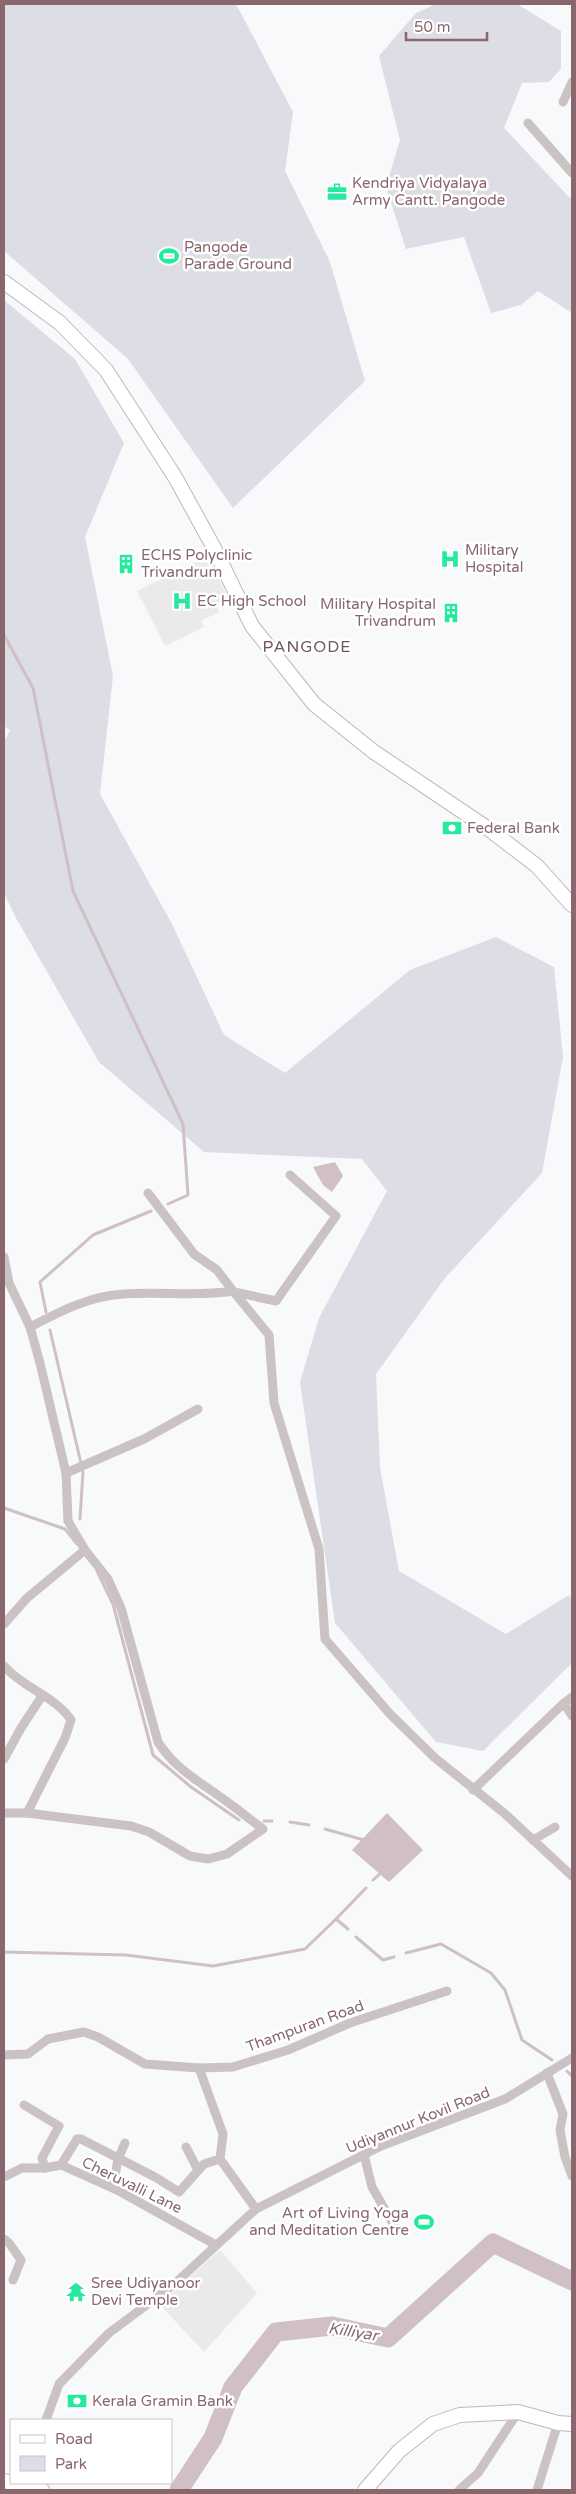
<svg xmlns="http://www.w3.org/2000/svg" width="576" height="2494" font-family="'Varela Round',sans-serif">
	<style>
		.built { fill: #eaeaea }
		.green { fill: #dddde6 }
		.water { fill: #d0bfc5 }
		.lines { fill: none; stroke-linecap: round; stroke-linejoin: round }
		.stream { stroke: #d0bfc5; stroke-width: 3 }
		.river { stroke: #d0bfc5; stroke-width: 19 }
		.secondary-casing { stroke: #c1b7b8; stroke-width: 16 }
		.street { stroke: #cbc2c4; stroke-width: 9 }
		.secondary { stroke: #fff; stroke-width: 14 }
		.labels { text-anchor: middle; dominant-baseline: central; stroke-width: 5; stroke-linejoin: round; paint-order: stroke }
		.poi-label { font-size: 15px; fill: #89676d; stroke: #fff; text-anchor: start }
		.street-label { font-size: 15px; fill: #89676d; stroke: #fff }
		.neighbourhood-label { font-size: 16px; letter-spacing: 1px; fill: #6e565a; stroke: #fff }
		.water-label { font-size: 16px; font-style: italic; fill: #8b6974; stroke: #fff }
	</style>
	<rect width="100%" height="100%" fill="#f7f9fa"/>
	<!-- built -->
	<g class="built">
		<path d="M208 556 228 598 216 604 219 612 201 621 204 627 165 646 137 591Z"/>
		<path d="M220 2250 257 2293 204 2352 159 2304Z"/>
	</g>
	<!-- green -->
	<g class="green">
		<path d="M4 4H236L293 112 285 171 330 262 365 381 233 508 128 359 4 251Z"/>
		<path d="M436 4H517L561 31V69L549 82 522 83 504 128 569 197 572 198V313L538 291 521 305 491 313 464 237 406 249 386 187 400 140 379 56 416 13Z"/>
		<path d="M4 300 75 359 124 443 85 537 113 676 100 794 172 924 224 1035 285 1073 410 970 496 937 554 967 563 1057 542 1173 445 1278 376 1374 380 1468 399 1571 506 1634 569 1595 572 1601V1663L483 1751 436 1742 335 1623 300 1382 319 1318 387 1191 362 1159 204 1152 99 1062 16 918 4 893V742L10 730 4 726Z"/>
	</g>
	<!-- water -->
	<g class="water">
		<path d="M335 1162 343 1176 332 1192 323 1185 313 1167Z"/>
		<path d="M387 1813 423 1850 389 1882 352 1850Z"/>
	</g>
	<g class="lines">
		<!-- stream -->
		<g class="stream">
			<path d="M4 635 33 688 73 891 183 1124 188 1195 168 1204"/>
			<path d="M46 1312 40 1282 93 1235 151 1211"/>
			<path d="M50 1330 83 1472 80 1519"/>
			<path d="M4 1508 65 1529 77 1544"/>
			<path d="M97 1571 113 1604 153 1755 191 1787 239 1820"/>
			<path d="M264 1821H272"/>
			<path d="M290 1822 309 1825"/>
			<path d="M325 1829 364 1840"/>
			<path d="M373 1880 382 1872"/>
			<path d="M336 1919 366 1888"/>
			<path d="M356 1937 383 1960 394 1957"/>
			<path d="M4 1952 126 1955 213 1966 305 1949 336 1919 348 1929"/>
			<path d="M406 1953 441 1944 491 1973 505 1990 522 2040 552 2060"/>
			<path d="M567 2071 572 2076"/>
		</g>
		<!-- river -->
		<path class="river" d="M179 2490 213 2438 233 2387 276 2332 332 2326 388 2338 493 2243 572 2281"/>
		<defs>
			<g id="secondary">
				<path d="M4 282 60 323 106 370 175 477 214 548 252 626 314 704 374 752 490 830 537 866 572 905"/>
				<path d="M4 2481 42 2490"/>
				<path d="M365 2490 399 2451 433 2424 460 2415 518 2412 558 2423 572 2424"/>
			</g>
		</defs>
		<!-- secondary casing -->
		<use href="#secondary" class="secondary-casing"/>
		<!-- street -->
		<g class="street">
			<path d="M563 102 572 82"/>
			<path d="M528 123 572 173"/>
			<path d="M4 1257 9 1283 30 1327 40 1363 66 1473 68 1521 85 1550 27 1598 4 1624"/>
			<path d="M233 1291 269 1335 274 1403 319 1549 325 1639 390 1714 435 1758 504 1813 572 1876"/>
			<path d="M234 1292 276 1301 336 1216 290 1175"/>
			<path d="M30 1327C59 1312 89 1296 123 1294 160 1291 196 1297 233 1291L217 1270 194 1254 148 1193"/>
			<path d="M66 1473 144 1439 198 1409"/>
			<path d="M4 1666C23 1688 55 1696 71 1720L65 1738 27 1813"/>
			<path d="M564 1703 572 1697"/>
			<path d="M4 1759 21 1728 42 1696"/>
			<path d="M473 1790 564 1703 572 1716"/>
			<path d="M4 1813H27L131 1826 149 1832 190 1856 208 1859 227 1854 263 1829C248 1818 234 1806 219 1796 195 1779 174 1767 158 1742L121 1608 108 1579 85 1550"/>
			<path d="M533 1840 555 1827"/>
			<path d="M4 2055 28 2054 48 2039 84 2032 98 2037 145 2064 199 2068 233 2067 288 2050 350 2023 447 1991"/>
			<path d="M199 2068 223 2134 220 2159 256 2209"/>
			<path d="M547 2073 563 2114 560 2130 565 2157 572 2176"/>
			<path d="M24 2105 59 2126 42 2158 45 2168"/>
			<path d="M186 2147 198 2170"/>
			<path d="M364 2155 372 2187 395 2227"/>
			<path d="M61 2165 77 2139H81L155 2177 179 2192 204 2164 220 2159"/>
			<path d="M4 2177 22 2168H45L61 2165 119 2191 216 2245"/>
			<path d="M113 2188 118 2159 125 2143"/>
			<path d="M4 2239 9 2243 21 2260 13 2280"/>
			<path d="M46 2420 59 2384 109 2333 172 2286 256 2209 381 2146 505 2099 572 2058"/>
			<path d="M459 2490 478 2473 518 2412"/>
			<path d="M537 2490 558 2423"/>
		</g>
		<!-- secondary -->
		<use href="#secondary" class="secondary"/>
	</g>
	<!-- icons -->
	<defs>
		<symbol id="office-bare" viewBox="-9 -9 18 18"><path d="M-6-3h4V-5.5h4V-3h4V5H-6ZM-1-4.5V-3h2v-1.5ZM-6 0V1H6V0Z" fill="#27e99e" stroke="#fff" stroke-width="2.5" paint-order="stroke"/></symbol>
		<symbol id="stadium-bare" viewBox="-9 -9 18 18"><path d="M0-5a6.5 5 0 1 0 0 10a6.5 5 0 1 0 0-10ZM-3.5-1.8h7v3.6h-7Z" fill="#27e99e" stroke="#fff" stroke-width="2.5" paint-order="stroke"/></symbol>
		<symbol id="hospital-bare" viewBox="-9 -9 18 18"><path d="M-5-5h3v3.5h4V-5h3V5h-3V1.5h-4V5h-3Z" fill="#27e99e" stroke="#fff" stroke-width="2.5" paint-order="stroke"/></symbol>
		<symbol id="building-bare" viewBox="-9 -9 18 18"><path d="M-4-6H4V6H1V3H-1V6H-4ZM-2.5-4.3h1.7v1.8h-1.7ZM.8-4.3h1.7v1.8H.8ZM-2.5-1h1.7V.8h-1.7ZM.8-1h1.7V.8H.8Z" fill="#27e99e" stroke="#fff" stroke-width="2.5" paint-order="stroke"/></symbol>
		<symbol id="bank-bare" viewBox="-9 -9 18 18"><path d="M-6-4H6V4H-6ZM0-2.3a2.3 2.3 0 1 0 0 4.6a2.3 2.3 0 1 0 0-4.6Z" fill="#27e99e" stroke="#fff" stroke-width="2.5" paint-order="stroke"/></symbol>
		<symbol id="temple-bare" viewBox="-9 -9 18 18"><path d="M0-6L5-2H3V0L6.5 2.5H4V6H1.5V3h-3V6H-4V2.5H-6.5L-3 0V-2H-5Z" fill="#27e99e" stroke="#fff" stroke-width="2.5" paint-order="stroke"/></symbol>
	</defs>
	<g fill-rule="evenodd">
		<use href="#office-bare" x="323" y="178" width="28" height="28"/>
		<use href="#stadium-bare" x="155" y="242" width="28" height="28"/>
		<use href="#hospital-bare" x="436" y="545" width="28" height="28"/>
		<use href="#building-bare" x="112" y="550" width="28" height="28"/>
		<use href="#hospital-bare" x="168" y="587" width="28" height="28"/>
		<use href="#building-bare" x="437" y="599" width="28" height="28"/>
		<use href="#bank-bare" x="438" y="814" width="28" height="28"/>
		<use href="#stadium-bare" x="410" y="2208" width="28" height="28"/>
		<use href="#temple-bare" x="62" y="2278" width="28" height="28"/>
		<use href="#bank-bare" x="63" y="2387" width="28" height="28"/>
	</g>
	<g class="labels">
		<!-- poi labels -->
		<g class="poi-label">
			<text x="352" y="183">Kendriya Vidyalaya<tspan x="352" dy="17">Army Cantt. Pangode</tspan></text>
			<text x="184" y="247">Pangode<tspan x="184" dy="17">Parade Ground</tspan></text>
			<text x="465" y="550">Military<tspan x="465" dy="17">Hospital</tspan></text>
			<text x="141" y="555">ECHS Polyclinic<tspan x="141" dy="17">Trivandrum</tspan></text>
			<text x="197" y="601">EC High School</text>
			<text x="436" y="604" text-anchor="end">Military Hospital<tspan x="436" dy="17">Trivandrum</tspan></text>
			<text x="467" y="828">Federal Bank</text>
			<text x="409" y="2213" text-anchor="end">Art of Living Yoga<tspan x="409" dy="17">and Meditation Centre</tspan></text>
			<text x="91" y="2283">Sree Udiyanoor<tspan x="91" dy="17">Devi Temple</tspan></text>
			<text x="92" y="2401">Kerala Gramin Bank</text>
		</g>
		<!-- street labels -->
		<g class="street-label">
			<text transform="translate(305 2026) rotate(-20)">Thampuran Road</text>
			<text transform="translate(418 2120) rotate(-22)">Udiyannur Kovil Road</text>
			<text transform="translate(132 2185) rotate(26)">Cheruvalli Lane</text>
		</g>
		<!-- neighbourhood labels -->
		<g class="neighbourhood-label">
			<text x="307" y="647">PANGODE</text>
		</g>
		<!-- water labels -->
		<g class="water-label">
			<text transform="translate(353 2332) rotate(9)">Killiyar</text>
		</g>
	</g>
	<!-- border -->
	<rect width="576" height="2494" fill="none" stroke="#89676d" stroke-width="10"/>
	<!-- legend -->
	<rect x="10" y="2419" width="162" height="65" fill="#ffffff" stroke="#d0c2c5"/>
	<rect x="20" y="2435" width="25" height="8" fill="#ffffff" stroke="#d0c2c5"/>
	<text x="55" y="2444" font-size="15" fill="#89676d">Road</text>
	<rect x="20" y="2456" width="25" height="15" fill="#dddde6" stroke="#d0c2c5"/>
	<text x="55" y="2469" font-size="15" fill="#89676d">Park</text>
	<!-- scale -->
	<path d="M406 32v8h81v-8" fill="none" stroke="#89676d" stroke-width="2.5"/>
	<text x="414" y="32" font-size="15" fill="#89676d" stroke="#ffffff" stroke-width="4" paint-order="stroke">50 m</text>
</svg>
